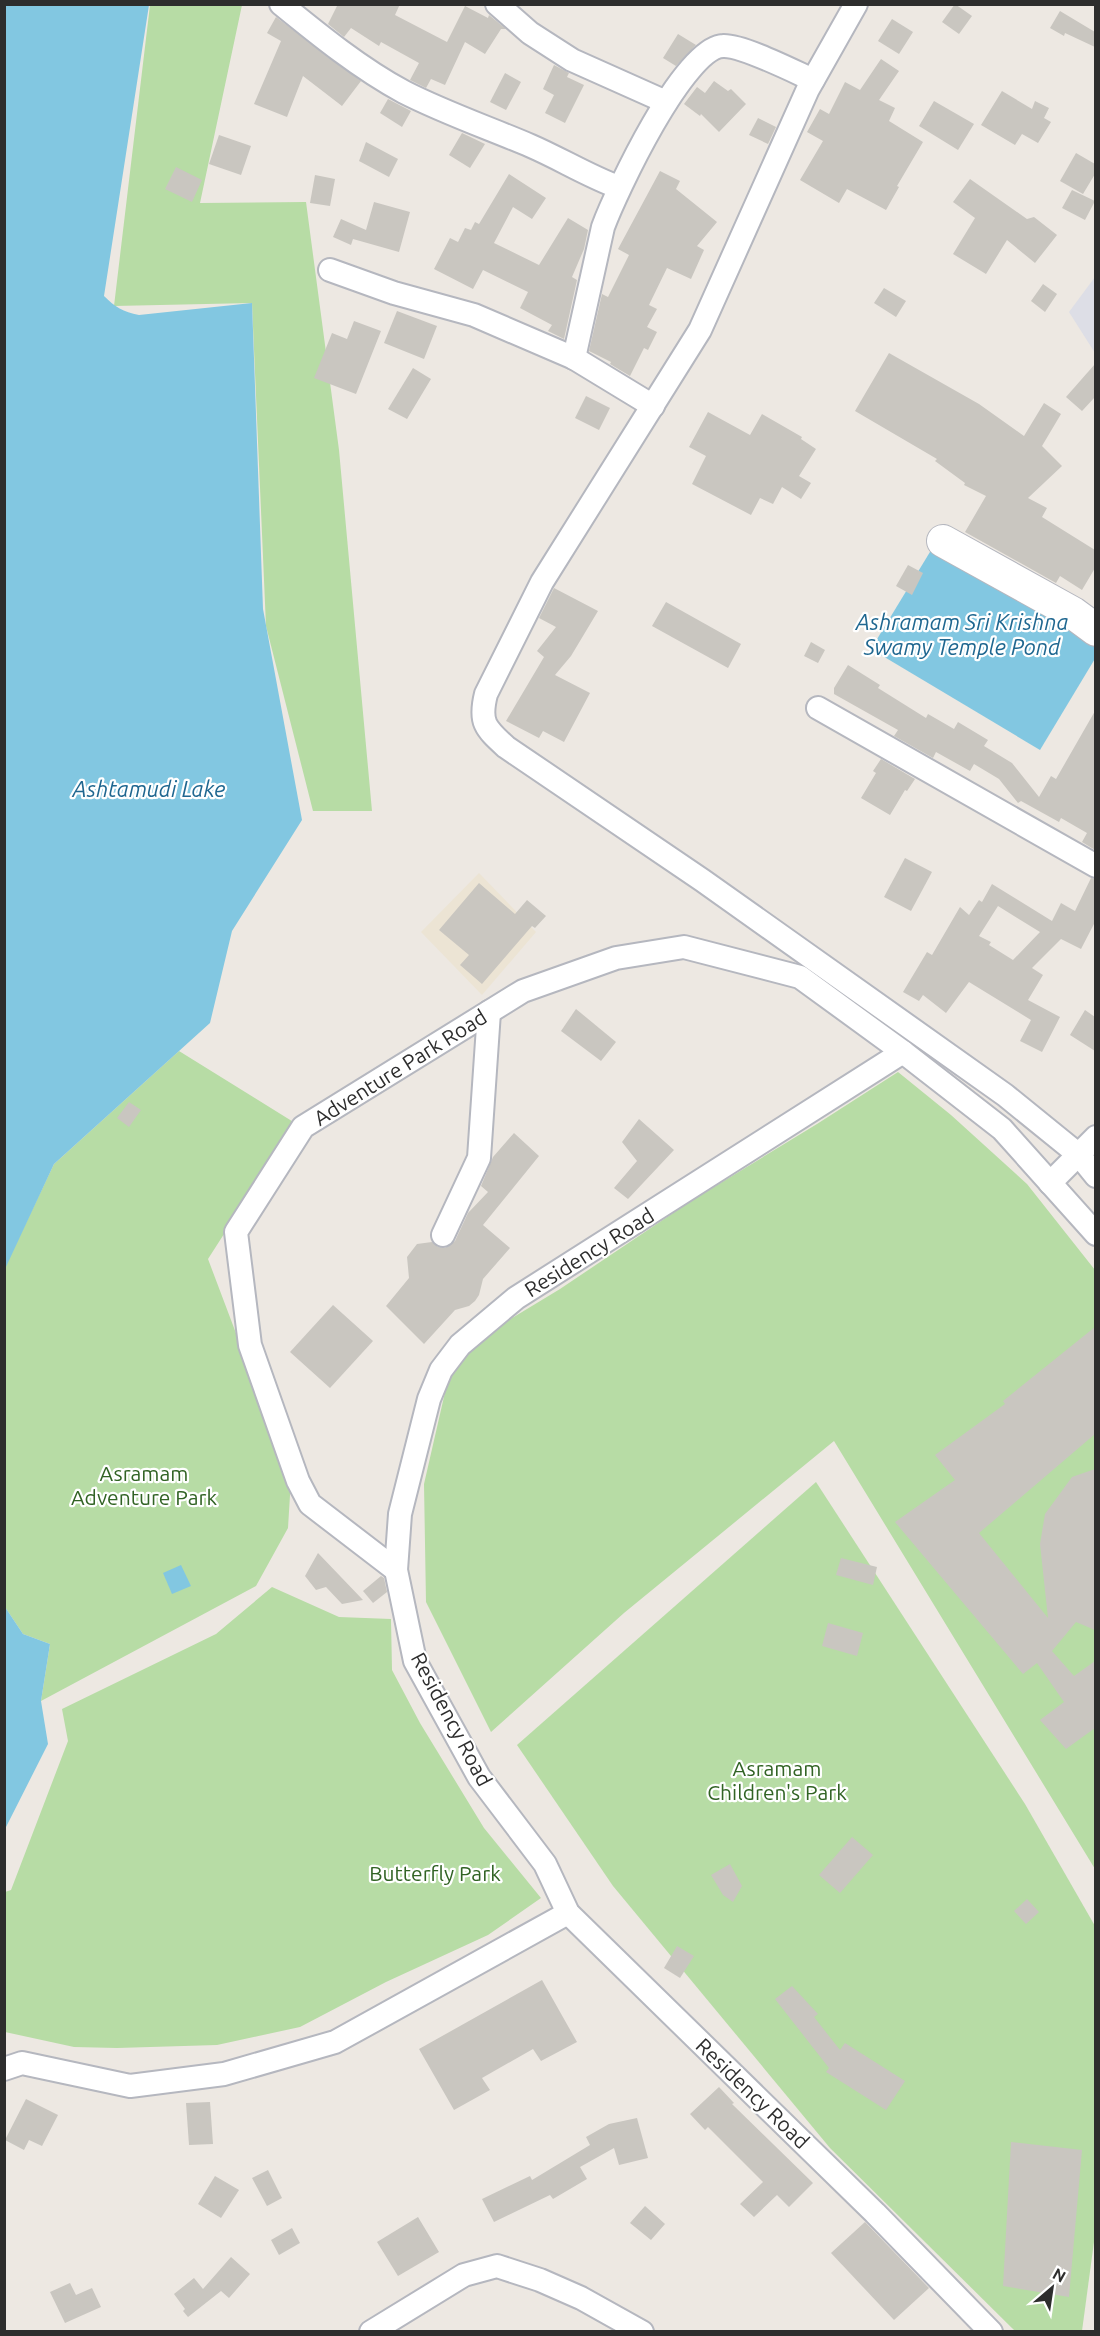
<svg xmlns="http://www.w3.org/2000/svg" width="1100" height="2336" font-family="Ubuntu,sans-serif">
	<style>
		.education { fill: #ece4d4 }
		.airport { fill: #dddee6 }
		.green { fill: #b7dca5 }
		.water { fill: #82c7e1 }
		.building { fill: #c9c6c0; fill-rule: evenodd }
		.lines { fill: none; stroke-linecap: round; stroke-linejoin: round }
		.street-casing { stroke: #b5b7bf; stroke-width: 26 }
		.secondary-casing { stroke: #b5b7bf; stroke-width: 34 }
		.street { stroke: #fff; stroke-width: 22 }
		.secondary { stroke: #fff; stroke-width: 32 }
		.labels { text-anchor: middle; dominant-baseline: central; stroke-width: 4.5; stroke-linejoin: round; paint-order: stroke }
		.street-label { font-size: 21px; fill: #2d2d2d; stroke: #fff }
		.park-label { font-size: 21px; fill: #316324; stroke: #fff }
		.water-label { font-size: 22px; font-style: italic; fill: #1f6790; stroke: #fff }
	</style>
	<rect width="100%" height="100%" fill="#ede8e2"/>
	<!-- education -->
	<path class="education" d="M479 873 536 932 482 995 421 932Z"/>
	<!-- airport -->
	<path class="airport" d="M1095 277V353L1069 312Z"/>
	<!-- green -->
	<g class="green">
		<path d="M150 5H242L200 203 306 202 339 450 372 811H313L266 626 252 303 114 306Z"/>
		<path d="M179 1051 295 1123 208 1259 291 1479 288 1528 256 1586 41 1701 50 1644 23 1634 5 1607 4 1269 54 1164Z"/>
		<path d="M898 1072 951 1115 1027 1184 1095 1270V1869L834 1441 624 1613 491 1732 426 1602 424 1484 454 1353 560 1289 691 1201 817 1124Z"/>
		<path d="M816 1482 1025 1804 1095 1926 1096 2227 1082 2331H1015L830 2148 613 1886 517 1745Z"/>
		<path d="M272 1587 339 1617 391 1619 392 1670 420 1723 484 1828 541 1898 488 1935 386 1982 300 2027 217 2045 117 2048 74 2047 5 2032V1892L11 1890 68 1741 62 1709 216 1634Z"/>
	</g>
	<!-- water -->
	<g class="water">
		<path d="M5 4 149 5 104 296C115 307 123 312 139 315L252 303 263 609 302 820 232 931 210 1023 54 1164 5 1269Z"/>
		<path d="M933 547 1095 644 1096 657 1040 750 871 649Z"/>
		<path d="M181 1565 191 1586 172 1594 163 1573Z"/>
		<path d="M5 1607 23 1634 50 1644 41 1701 48 1744 5 1829Z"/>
	</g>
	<!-- building -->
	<g class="building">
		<path d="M338 4H400L395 15 447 42 465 6 488 18 489 15 506 29H501L485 54 465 42 445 85 431 79 426 88 410 80 419 63 381 42 379 46 351 28 344 37 328 24Z"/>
		<path d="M955 4 972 16 959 34 942 22Z"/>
		<path d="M1060 11 1095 32V47L1065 33 1064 36 1050 28Z"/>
		<path d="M276 17 361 81 342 106 303 76 287 117 254 104 281 41 267 33Z"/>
		<path d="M892 19 913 32 899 54 878 41Z"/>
		<path d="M678 34 696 45 676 66 663 58Z"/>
		<path d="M881 59 899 71 879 100 895 108 889 121 923 142 897 186 899 187 886 210 847 189 839 203 800 180 823 141 807 132 820 109 829 114 845 82 860 90Z"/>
		<path d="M554 65 569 73 567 77 584 85 565 123 545 113 554 95 543 89Z"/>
		<path d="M505 73 521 82 506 110 490 102Z"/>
		<path d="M714 81 728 91 731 89 746 104 719 132 701 114 700 116 684 104 697 87 705 93Z"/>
		<path d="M1002 91 1032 109 1035 101 1049 108 1044 118 1051 122 1038 143 1022 134 1015 145 981 125Z"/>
		<path d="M388 99 411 111 402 127 380 113Z"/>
		<path d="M934 101 974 124 958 150 919 126Z"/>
		<path d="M758 118 776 127 768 144 749 135Z"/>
		<path d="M462 133 485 144 470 168 449 155Z"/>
		<path d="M219 135 251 146 241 175 209 164Z"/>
		<path d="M366 142 398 159 389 177 359 161Z"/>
		<path d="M1076 153 1095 164V174L1083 194 1060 181Z"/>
		<path d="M176 167 202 180 192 202 165 189Z"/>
		<path d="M660 171 680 181 676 189 717 222 697 246 704 250 691 279 667 268 649 305 657 309 647 327 657 332 648 350 644 348 630 376 610 364 611 362 589 351 602 294 608 297 629 255 618 249Z"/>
		<path d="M509 174 546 198 532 219 513 207 494 243 539 265 568 218 588 230 584 249 572 277 577 280 564 339 548 331 552 325 520 308 528 292 483 270 473 289 434 269 450 238 458 242 465 228 471 230 475 222 479 224Z"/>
		<path d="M315 175 335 179 330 206 310 203Z"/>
		<path d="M970 179 1027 219 1034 217 1057 235 1035 263 1007 240 986 274 953 254 975 218 953 202Z"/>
		<path d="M1072 190 1095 201 1085 220 1062 208Z"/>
		<path d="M374 202 410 212 399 252 353 239 351 245 333 237 341 219 366 230Z"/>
		<path d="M1043 284 1057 294 1045 312 1031 301Z"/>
		<path d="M884 288 906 301 896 317 874 303Z"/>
		<path d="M397 311 437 326 424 359 384 343Z"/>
		<path d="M354 321 381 331 356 394 314 378 332 333 347 339Z"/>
		<path d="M889 353 979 404 1024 436 1044 403 1061 414 1042 446 1062 466 1028 498 1047 508 1042 517 1095 550V568L1082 590 1060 576 1056 583 965 532 986 496 964 485 965 483 935 461 937 459 855 411Z"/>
		<path d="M1095 364V397L1082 411 1066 397Z"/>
		<path d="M413 368 431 379 407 419 388 409Z"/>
		<path d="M586 396 610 408 599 430 575 418Z"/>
		<path d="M708 412 750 435 762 414 802 437 801 439 816 449 799 476 811 483 801 499 782 487 773 504 760 498 751 515 692 484 706 456 689 447Z"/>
		<path d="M908 565 923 573 912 595 896 586Z"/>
		<path d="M554 588 598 611 571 656 555 675 590 693 564 742 543 731 539 738 506 721 544 657 537 651 556 627 539 618Z"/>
		<path d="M666 602 741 644 728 668 652 626Z"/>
		<path d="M811 642 825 650 818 663 804 656Z"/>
		<path d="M848 665 880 685 878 688 926 718 928 714 954 729 958 722 988 740 984 746 1012 763 1039 797 1051 776 1056 779 1095 711V850L1082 842 1087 833 1061 818 1059 822 1021 801 1018 803 999 779 974 764 970 771 936 752 933 758 894 736 898 730 834 694V688Z"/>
		<path d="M881 759 915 779 907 791 905 790 890 815 861 798 876 773 873 771Z"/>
		<path d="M905 858 932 872 911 911 884 897Z"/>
		<path d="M1091 878 1095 879V922L1081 949 1061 939 1032 968 1043 975 1028 1000 1060 1017 1042 1052 1020 1041 1031 1020 969 982 946 1013 923 995 919 1001 903 992 927 952 932 955 960 907 969 915 979 900 982 902 992 884 1052 921 1061 903 1075 911ZM998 906 1040 932 1013 960 989 945 991 942 979 936Z"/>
		<path d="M479 883 515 914 527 900 546 916 535 928 532 926 482 984 460 965 469 955 439 930Z"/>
		<path d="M576 1009 616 1042 601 1061 561 1031Z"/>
		<path d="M1085 1010 1095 1017V1051L1070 1035Z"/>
		<path d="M129 1102 141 1110 129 1127 117 1118Z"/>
		<path d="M639 1119 674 1150 628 1199 614 1188 637 1161 622 1142Z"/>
		<path d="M514 1133 539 1156 483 1225 510 1248 483 1279 479 1295 475 1301 469 1306 455 1310 424 1344 386 1306 409 1278 407 1257 417 1244 432 1242 438 1247 445 1248 455 1241 468 1213 488 1192 481 1186 493 1157Z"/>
		<path d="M333 1305 373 1341 330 1388 290 1352Z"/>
		<path d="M1095 1327V1434L979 1533 1048 1618 1040 1544 1045 1514 1072 1477 1095 1469V1630L1076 1622 1052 1651 1074 1676 1095 1661V1728L1066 1749 1040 1720 1064 1702 1037 1663 1023 1674 895 1522 955 1480 935 1455 1005 1404 1003 1401Z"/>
		<path d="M318 1553 363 1600 342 1604 326 1587 316 1590 305 1576Z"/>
		<path d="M841 1558 877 1567 873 1585 836 1575Z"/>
		<path d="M381 1576 384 1578 387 1592 373 1603 363 1591Z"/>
		<path d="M828 1623 863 1633 857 1656 822 1646Z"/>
		<path d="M852 1837 873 1855 840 1893 819 1875Z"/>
		<path d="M730 1864 742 1886 733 1902 723 1895 711 1875Z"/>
		<path d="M1027 1899 1039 1912 1026 1924 1014 1911Z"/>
		<path d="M677 1946 694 1956 680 1978 664 1968Z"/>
		<path d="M542 1980 577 2042 541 2061 533 2049 482 2078 490 2090 454 2110 419 2049Z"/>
		<path d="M792 1986 818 2014 814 2017 840 2050 845 2043 905 2081 886 2110 826 2072 829 2068 775 1999Z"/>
		<path d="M719 2087 734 2103 732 2104 813 2183 789 2207 777 2195 754 2217 740 2204 763 2182 708 2127 705 2130 690 2114Z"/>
		<path d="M26 2099 58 2115 42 2146 29 2140 24 2150 5 2140Z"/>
		<path d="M210 2102 213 2144 189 2145 186 2103Z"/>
		<path d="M637 2118 648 2158 619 2165 614 2148 580 2167 587 2179 553 2199 550 2195 494 2222 482 2199 530 2176 532 2180 590 2145 586 2137 609 2124Z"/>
		<path d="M1011 2142 1082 2150 1069 2297 1003 2286Z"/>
		<path d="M268 2170 282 2198 267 2206 252 2178Z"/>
		<path d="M215 2176 239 2190 221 2218 198 2204Z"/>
		<path d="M645 2206 665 2224 651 2240 630 2223Z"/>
		<path d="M418 2217 439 2252 398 2276 377 2242Z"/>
		<path d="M865 2222 929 2288 894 2320 831 2253Z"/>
		<path d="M292 2228 300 2243 279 2255 271 2240Z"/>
		<path d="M231 2257 250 2274 229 2298 221 2291 188 2317 183 2311 185 2309 174 2294 194 2278 203 2289Z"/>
		<path d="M70 2283 76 2295 92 2288 101 2307 65 2323 50 2292Z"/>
	</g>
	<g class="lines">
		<defs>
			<g id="street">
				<path d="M281 4C319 35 361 69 404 92 445 113 489 128 531 146 561 159 588 176 618 187"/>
				<path d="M497 4 530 33 572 60 666 102"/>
				<path d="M856 4 808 89 700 330 542 582 486 694C479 722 485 728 506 747L702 880 1005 1095 1079 1155 1096 1176"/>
				<path d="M330 270 394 293 474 315 574 358 653 406"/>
				<path d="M574 358 603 227C616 192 684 47 723 46 742 45 793 71 813 80"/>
				<path d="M818 708 1096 866"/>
				<path d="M903 1052 516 1298 460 1345 441 1370 429 1399 400 1514 396 1570 415 1661 479 1777 545 1864 568 1913 875 2213 991 2332"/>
				<path d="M1050 1183 1096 1137"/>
				<path d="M443 1235 479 1158 489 1012"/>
				<path d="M396 1570 310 1504 298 1481 250 1345 236 1232 303 1127 523 991 616 958 684 947 800 977 903 1052 1002 1129 1096 1234"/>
				<path d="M4 2069 22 2063 130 2086 224 2074 335 2042 568 1913"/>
				<path d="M371 2332 464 2275 497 2266 540 2280 581 2298 642 2332"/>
			</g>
			<path id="secondary" d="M943 541 1073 613 1096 630"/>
		</defs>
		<!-- street casing -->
		<use href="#street" class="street-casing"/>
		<!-- secondary casing -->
		<use href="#secondary" class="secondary-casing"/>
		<!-- street -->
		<use href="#street" class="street"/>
		<!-- secondary -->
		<use href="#secondary" class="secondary"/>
	</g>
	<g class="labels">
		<!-- street labels -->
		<g class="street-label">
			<text transform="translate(400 1067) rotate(-32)">Adventure Park Road</text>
			<text transform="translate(589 1252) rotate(-32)">Residency Road</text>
			<text transform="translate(452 1719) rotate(62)">Residency Road</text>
			<text transform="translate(753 2093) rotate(44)">Residency Road</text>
		</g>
		<!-- park labels -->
		<g class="park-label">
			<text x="144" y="1473">Asramam<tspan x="144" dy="24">Adventure Park</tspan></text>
			<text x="777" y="1768">Asramam<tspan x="777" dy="24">Children's Park</tspan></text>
			<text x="435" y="1873">Butterfly Park</text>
		</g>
		<!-- water labels -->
		<g class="water-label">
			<text x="962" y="621">Ashramam Sri Krishna<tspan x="962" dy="25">Swamy Temple Pond</tspan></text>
			<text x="149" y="788">Ashtamudi Lake</text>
		</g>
	</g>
	<!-- border -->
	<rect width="1100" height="2336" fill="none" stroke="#2d2d2d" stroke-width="12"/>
	<!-- north arrow -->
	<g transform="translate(1052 2288) rotate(29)" stroke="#ffffff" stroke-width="4.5" paint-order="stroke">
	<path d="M0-4.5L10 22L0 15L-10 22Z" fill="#2d2d2d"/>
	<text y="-9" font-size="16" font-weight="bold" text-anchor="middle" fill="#2d2d2d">N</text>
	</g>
</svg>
